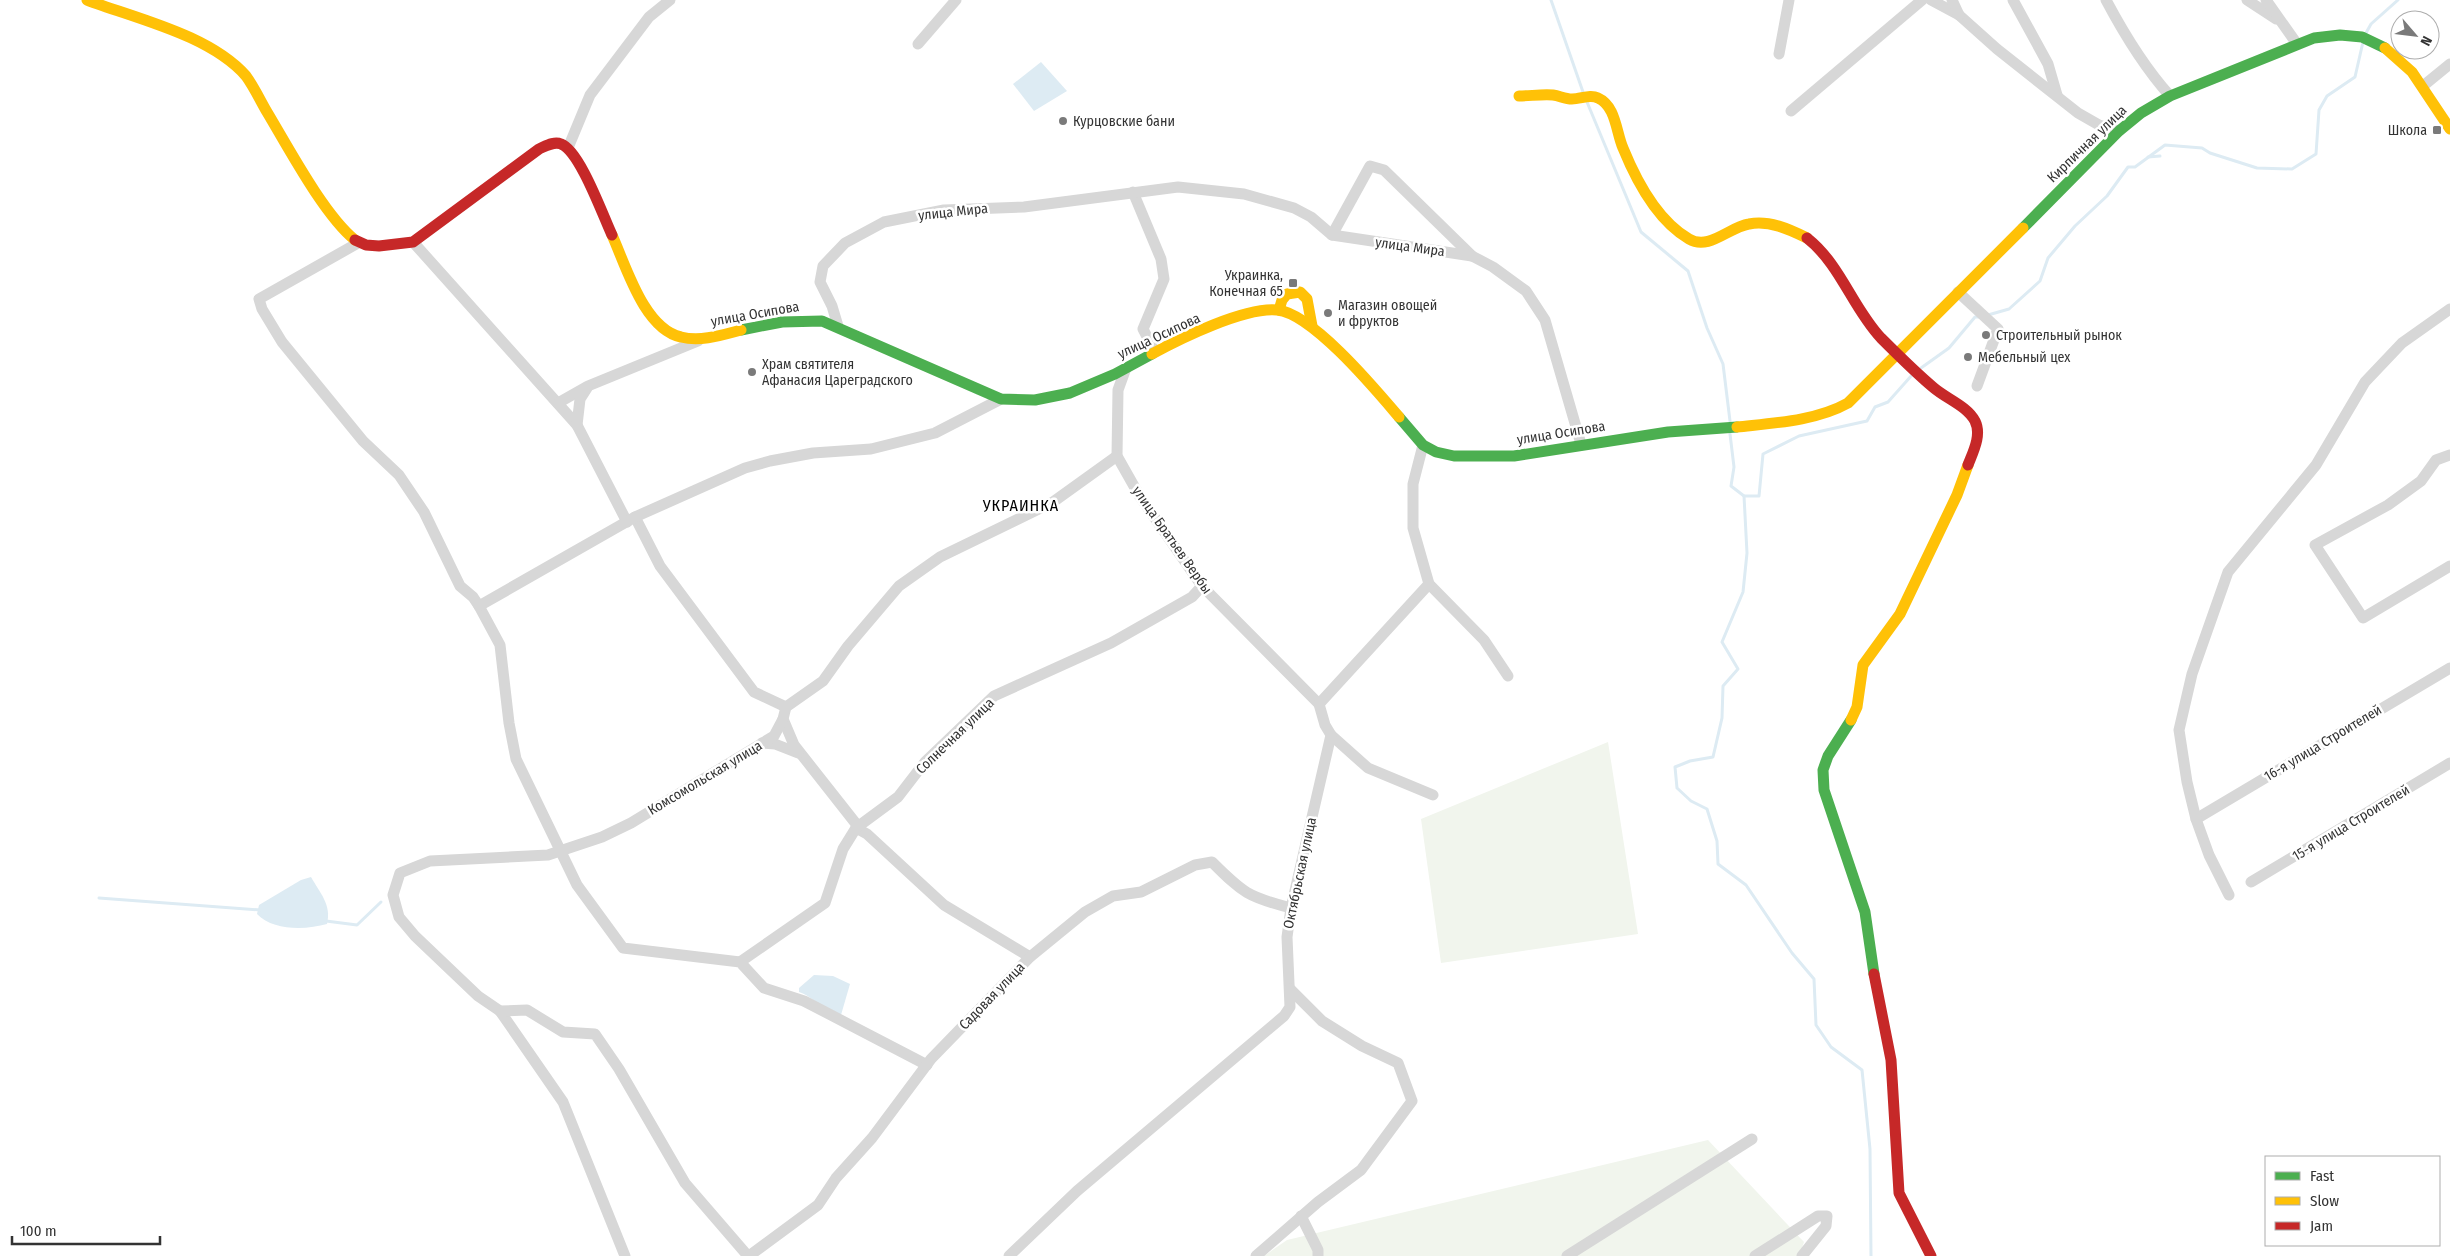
<svg xmlns="http://www.w3.org/2000/svg" width="2450" height="1256" font-family="'Fira Sans Condensed',sans-serif">
	<style>
		.green { fill: #f1f5ed }
		.water { fill: #ddebf3 }
		.lines { fill: none; stroke-linecap: round; stroke-linejoin: round }
		.stream { stroke: #ddebf3; stroke-width: 3 }
		.street { stroke: #d7d7d7; stroke-width: 11 }
		.fast { stroke: #4caf50; stroke-width: 11 }
		.slow { stroke: #ffc107; stroke-width: 11 }
		.jam { stroke: #c62828; stroke-width: 11 }
		.poi-dot { fill: #7a7a7a; stroke: #fff; stroke-width: 2 }
		.labels { text-anchor: middle; dominant-baseline: central; stroke-width: 5; stroke-linejoin: round; paint-order: stroke }
		.poi-label { font-size: 14px; fill: #333; stroke: #fff; text-anchor: start }
		.street-label { font-size: 14px; fill: #333; stroke: #fff }
		.quarter-label { font-size: 16px; letter-spacing: 1px; fill: #000; stroke: #fff }
	</style>
	<rect width="100%" height="100%" fill="#fff"/>
	<!-- green -->
	<g class="green">
		<path d="M1608 742 1638 934 1441 963 1421 819Z"/>
		<path d="M1708 1140 1804 1242 1799 1256H1264L1287 1240Z"/>
	</g>
	<!-- water -->
	<g class="water">
		<path d="M1041 62 1067 91 1034 111 1013 84Z"/>
		<path d="M311 877C320 893 332 905 327 924 306 930 273 931 257 914L259 905 301 880Z"/>
		<path d="M814 975 833 976 850 984 841 1015C826 1013 814 997 799 992V988Z"/>
	</g>
	<g class="lines">
		<!-- stream -->
		<g class="stream">
			<path d="M1551 0 1583 92"/>
			<path d="M2366 33 2371 24 2398 0"/>
			<path d="M1587 102 1641 232 1688 271 1707 328 1723 364 1730 421"/>
			<path d="M2148 157 2160 156"/>
			<path d="M1988 315 2009 309 2040 281 2048 258 2075 226 2107 196 2128 167H2135L2165 145 2202 148 2210 153 2257 168 2292 169 2316 154 2319 110 2327 96 2355 77 2363 42"/>
			<path d="M1921 368 1949 348 1975 317H1979"/>
			<path d="M1730 434 1734 467 1731 486 1744 496 1747 553 1743 592 1722 642 1738 669 1723 686 1722 718 1713 757 1690 761 1675 767 1677 788 1691 801 1707 809 1717 841 1718 864 1746 885 1792 953 1814 979 1816 1025 1831 1047 1862 1070 1870 1149 1871 1256"/>
			<path d="M1744 496H1759L1763 454 1799 436 1867 421 1875 407 1888 402 1912 375"/>
			<path d="M99 898 261 910"/>
			<path d="M326 921 357 925 381 902"/>
		</g>
		<!-- street -->
		<g class="street">
			<path d="M1931 0 1959 15 1997 49 2078 113 2099 125 2119 131"/>
			<path d="M1952 0 1959 15"/>
			<path d="M2013 0 2048 64 2057 95"/>
			<path d="M2106 0C2124 34 2144 67 2170 96"/>
			<path d="M2247 0 2276 19"/>
			<path d="M2266 0 2297 44"/>
			<path d="M918 44 956 0"/>
			<path d="M1779 54 1789 0"/>
			<path d="M2423 86 2450 64"/>
			<path d="M1791 111 1922 0"/>
			<path d="M568 148 590 95 649 17 670 0"/>
			<path d="M1133 192 1161 259 1164 279 1143 329 1155 352"/>
			<path d="M1332 235 1370 166 1384 170 1472 256"/>
			<path d="M413 242 577 425 627 522"/>
			<path d="M358 243 259 299 262 309 282 342 363 441 399 475 424 512 460 586 473 597 479 606 500 645 509 723 516 759 577 885 623 948 740 962 764 988 804 1001 927 1065"/>
			<path d="M1958 292 1998 329 1977 386"/>
			<path d="M838 326 832 306 820 282 823 266 845 243 884 222 944 210 1024 207 1178 187 1244 194 1294 208 1311 217 1332 235 1472 256 1493 267 1526 291 1545 320 1581 444"/>
			<path d="M1126 368 1118 390 1117 456 1139 495 1202 586 1319 704"/>
			<path d="M558 403 588 386 698 341"/>
			<path d="M577 425 580 399 587 388"/>
			<path d="M2450 455 2436 460 2421 481 2388 505 2315 545 2363 618 2450 566"/>
			<path d="M635 517 660 566 754 692 786 707"/>
			<path d="M1429 584 1484 640 1508 676"/>
			<path d="M479 606 635 517 745 468 770 461 813 453 871 449 935 433 1001 399"/>
			<path d="M783 719 794 745 857 825 856 828 867 834 944 905 1030 957"/>
			<path d="M1331 735 1368 768 1433 795"/>
			<path d="M762 743 775 744 798 753"/>
			<path d="M2196 819 2450 668"/>
			<path d="M2251 882 2450 763"/>
			<path d="M2229 895 2209 855 2196 819 2187 782 2179 730 2192 674 2228 572 2316 465 2365 382 2402 343 2450 309"/>
			<path d="M740 962 825 903 843 849 856 828 898 797 925 762 994 696 1111 643 1192 597 1202 586"/>
			<path d="M500 1011 563 1102 625 1256"/>
			<path d="M1301 1216 1318 1250V1256"/>
			<path d="M748 1256 685 1183 619 1069 595 1034 563 1032 527 1010 500 1011 478 996 415 936 399 917 393 895 400 873 430 861 548 855 602 837 631 823 774 736 783 719 786 707 823 681 848 646 899 586 940 557 1053 502 1117 456"/>
			<path d="M749 1256 818 1205 836 1178 872 1138 931 1059 1030 957 1085 912 1113 896 1141 892 1195 865 1212 862C1243 893 1248 897 1291 908"/>
			<path d="M1009 1256 1077 1191 1284 1016 1290 1007 1287 937 1291 908 1331 735 1325 725 1319 704 1429 584 1413 528V484L1423 445"/>
			<path d="M1256 1256 1318 1202 1361 1170 1412 1101 1398 1063 1362 1046 1322 1021 1290 989"/>
			<path d="M1567 1256 1752 1139"/>
			<path d="M1755 1256 1818 1216H1827L1826 1226 1802 1256"/>
		</g>
		<!-- fast -->
		<g class="fast">
			<path d="M2023 228 2119 131 2141 113 2170 96 2314 38 2340 35 2362 37 2385 48"/>
			<path d="M741 330 782 322 822 321 1001 399 1035 400 1070 393 1115 374 1152 354"/>
			<path d="M1399 417 1423 445 1436 452 1454 456H1514L1668 432 1737 427"/>
			<path d="M1851 720 1828 756 1823 770 1824 790 1865 912 1874 974"/>
		</g>
		<!-- slow -->
		<g class="slow">
			<path d="M87 0C137 19 210 35 246 76 254 87 260 100 267 112 288 147 324 215 355 240"/>
			<path d="M2385 48 2412 72 2450 129"/>
			<path d="M1519 96C1530 96 1542 94 1553 95 1560 96 1565 99 1572 99 1581 99 1590 94 1598 98 1616 106 1616 132 1623 148 1636 180 1658 221 1689 239 1709 251 1729 227 1749 224 1769 220 1789 229 1807 238"/>
			<path d="M612 235C626 266 644 329 681 337 701 342 722 335 741 330"/>
			<path d="M1279 310 1282 300 1287 294 1300 292 1307 299 1312 326"/>
			<path d="M1152 354C1181 338 1245 307 1277 310 1312 313 1376 390 1399 417"/>
			<path d="M1737 427C1773 423 1816 421 1848 403L2023 228"/>
			<path d="M1851 720 1857 707 1863 665 1900 614 1957 495 1968 465"/>
		</g>
		<!-- jam -->
		<g class="jam">
			<path d="M1807 238C1841 265 1852 307 1881 338 1898 355 1916 373 1934 388 1947 399 1967 406 1975 421 1982 435 1973 452 1968 465"/>
			<path d="M355 240 366 245 379 246 413 242 539 149C546 146 554 141 561 144 580 151 603 216 612 235"/>
			<path d="M1874 974 1891 1060 1899 1193 1931 1256"/>
		</g>
	</g>
	<!-- markers -->
	<g class="poi-dot">
		<circle cx="1063" cy="121" r="5"/>
		<rect x="2432" y="125" width="10" height="10" rx="2.5"/>
		<rect x="1288" y="278" width="10" height="10" rx="2.5"/>
		<circle cx="1328" cy="313" r="5"/>
		<circle cx="1986" cy="335" r="5"/>
		<circle cx="1968" cy="357" r="5"/>
		<circle cx="752" cy="372" r="5"/>
	</g>
	<g class="labels">
		<!-- poi labels -->
		<g class="poi-label">
			<text x="1073" y="121">Курцовские бани</text>
			<text x="2427" y="130" text-anchor="end">Школа</text>
			<text x="1283" y="275" text-anchor="end">Украинка,<tspan x="1283" dy="16">Конечная 65</tspan></text>
			<text x="1338" y="305">Магазин овощей<tspan x="1338" dy="16">и фруктов</tspan></text>
			<text x="1996" y="335">Строительный рынок</text>
			<text x="1978" y="357">Мебельный цех</text>
			<text x="762" y="364">Храм святителя<tspan x="762" dy="16">Афанасия Цареградского</tspan></text>
		</g>
		<!-- street labels -->
		<g class="street-label">
			<text transform="translate(2087 144) rotate(-44)">Кирпичная улица</text>
			<text transform="translate(953 212) rotate(-6)">улица Мира</text>
			<text transform="translate(1410 247) rotate(8)">улица Мира</text>
			<text transform="translate(755 314) rotate(-10)">улица Осипова</text>
			<text transform="translate(1159 336) rotate(-25)">улица Осипова</text>
			<text transform="translate(1561 433) rotate(-9)">улица Осипова</text>
			<text transform="translate(1172 540) rotate(55)">улица Братьев Вербы</text>
			<text transform="translate(955 736) rotate(-44)">Солнечная улица</text>
			<text transform="translate(2323 743) rotate(-31)">16-я улица Строителей</text>
			<text transform="translate(705 778) rotate(-31)">Комсомольская улица</text>
			<text transform="translate(2351 823) rotate(-31)">15-я улица Строителей</text>
			<text transform="translate(1300 873) rotate(-78)">Октябрьская улица</text>
			<text transform="translate(992 996) rotate(-46)">Садовая улица</text>
		</g>
		<!-- quarter labels -->
		<g class="quarter-label">
			<text x="1021" y="505">УКРАИНКА</text>
		</g>
	</g>
	<!-- legend -->
	<rect x="2265" y="1156" width="175" height="90" fill="#ffffff" stroke="#adadad"/>
	<rect x="2275" y="1172" width="25" height="8" fill="#4caf50" stroke="#adadad"/>
	<text x="2310" y="1181" font-size="15" fill="#333333">Fast</text>
	<rect x="2275" y="1197" width="25" height="8" fill="#ffc107" stroke="#adadad"/>
	<text x="2310" y="1206" font-size="15" fill="#333333">Slow</text>
	<rect x="2275" y="1222" width="25" height="8" fill="#c62828" stroke="#adadad"/>
	<text x="2310" y="1231" font-size="15" fill="#333333">Jam</text>
	<!-- north arrow -->
	<g transform="translate(2415 35) rotate(118)"><circle r="24" fill="#ffffff" stroke="#adadad"/>
	<path d="M0-4L9 19L0 12L-9 19Z" fill="#7a7a7a"/>
	<text y="-8" font-size="14" font-weight="bold" text-anchor="middle" fill="#333333">N</text>
	</g>
	<!-- scale -->
	<path d="M12 1236v8h148v-8" fill="none" stroke="#333333" stroke-width="2.5"/>
	<text x="20" y="1236" font-size="15" fill="#333333" stroke="#ffffff" stroke-width="4" paint-order="stroke">100 m</text>
</svg>
